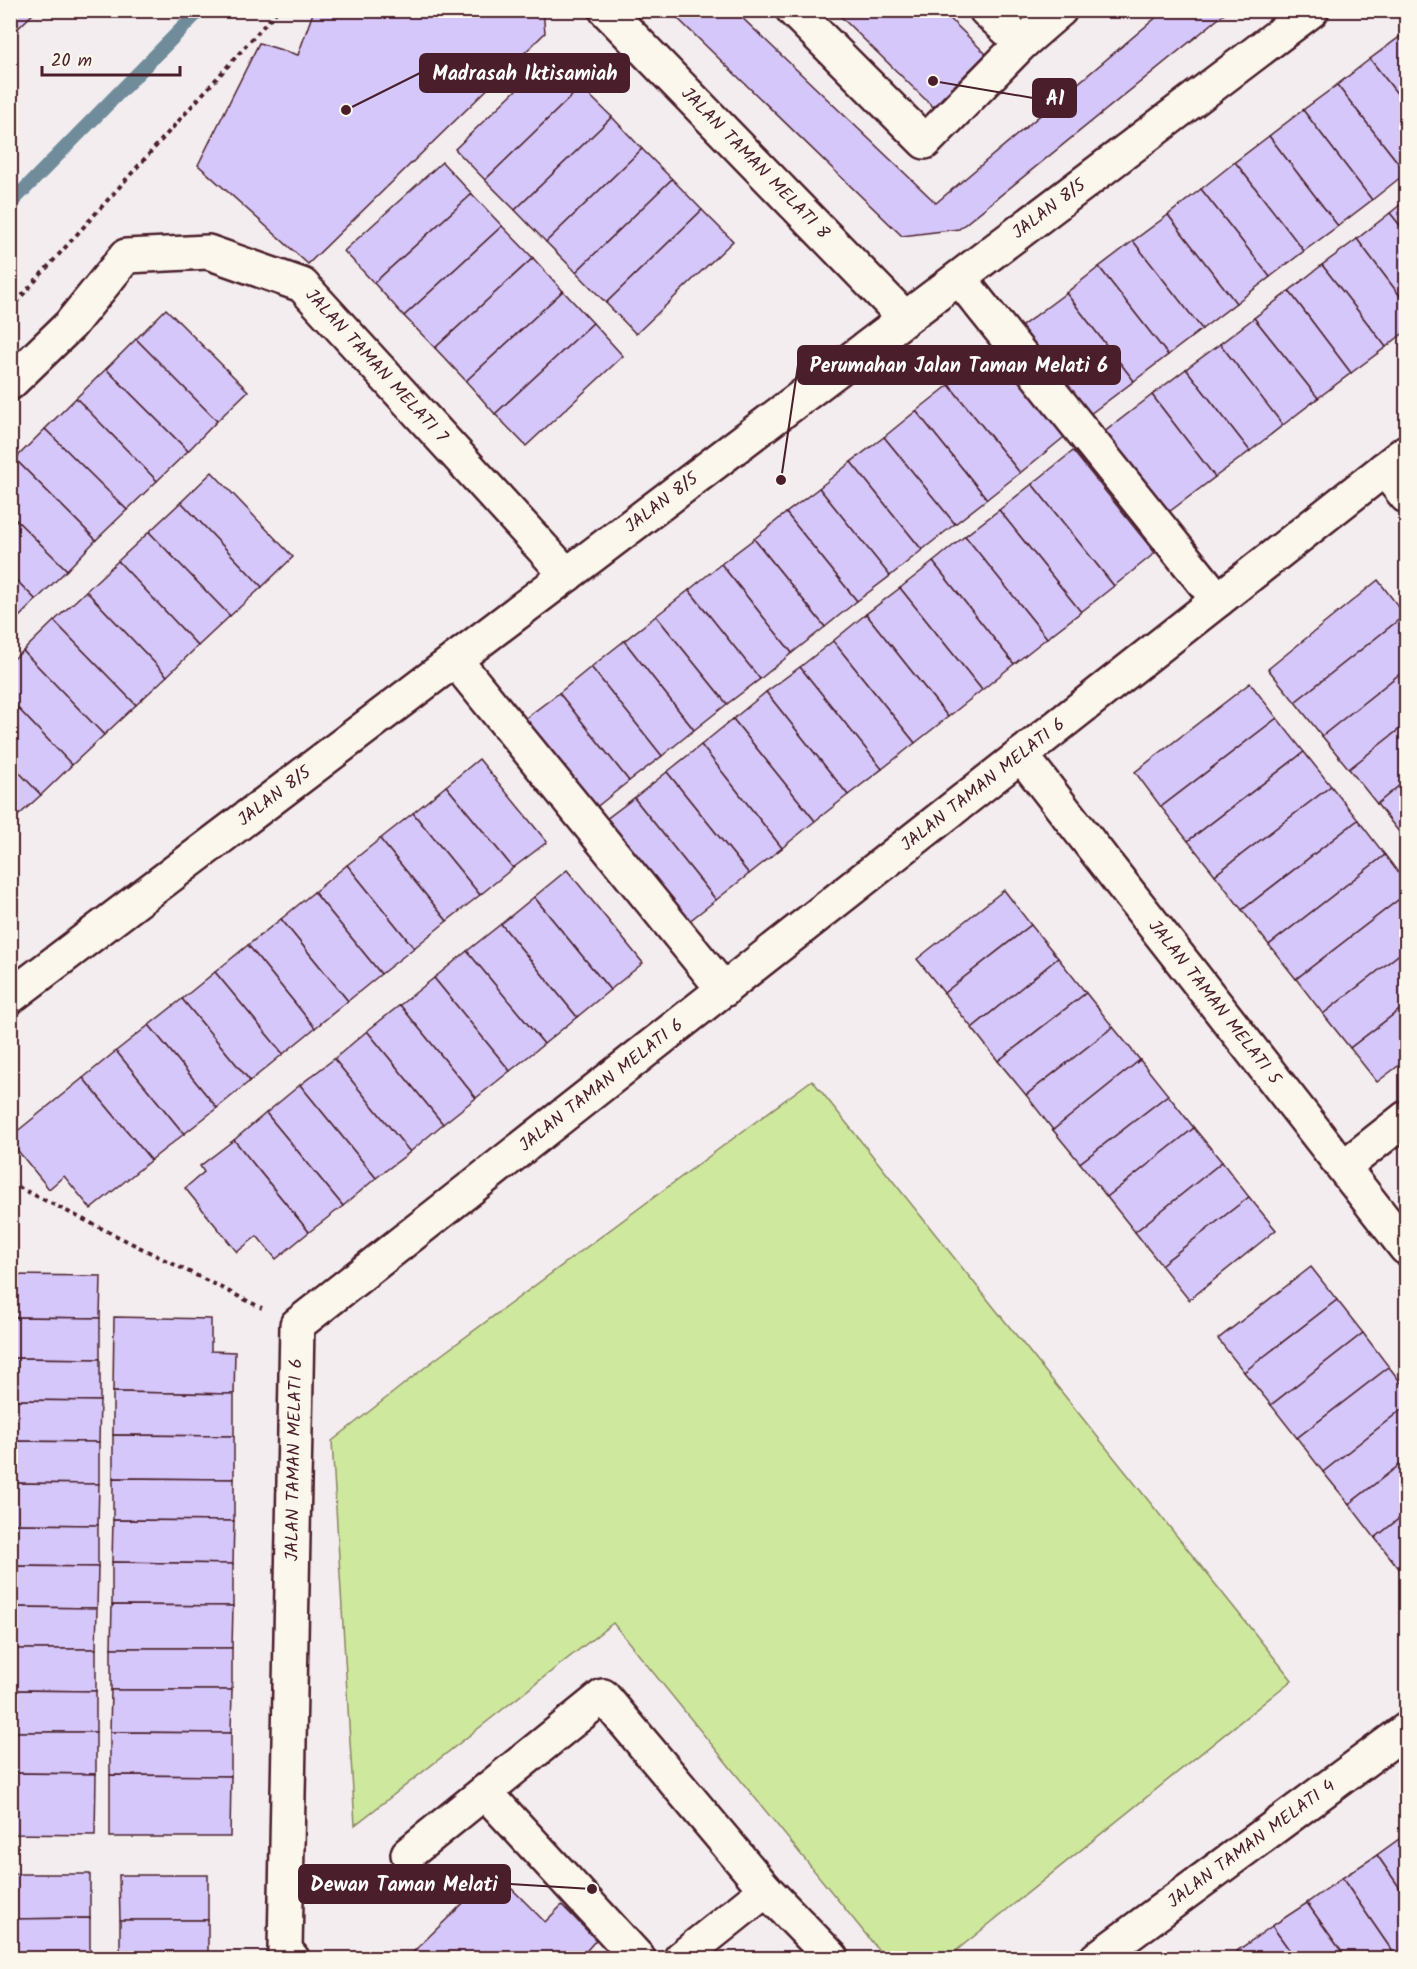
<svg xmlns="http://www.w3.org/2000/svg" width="1417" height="1969" font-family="Kalam,sans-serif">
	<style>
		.green { fill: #cee89e; stroke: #8c8464; stroke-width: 1.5 }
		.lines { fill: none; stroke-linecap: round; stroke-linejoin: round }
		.stream { stroke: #6f8c9b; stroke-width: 14 }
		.building { fill: #d5c7f9; stroke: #4a1f2b; stroke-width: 1.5 }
		.minor-casing { stroke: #4a1f2b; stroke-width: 38 }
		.path { stroke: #4a1f2b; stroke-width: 4; stroke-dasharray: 4.5 4.5; stroke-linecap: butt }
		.minor { stroke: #fbf7ec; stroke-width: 33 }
		.labels { text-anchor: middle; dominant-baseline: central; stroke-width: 6; stroke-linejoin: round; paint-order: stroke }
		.street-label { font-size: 18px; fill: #4a1f2b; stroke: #fbf7ec }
		.leader { fill: none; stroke: #4a1f2b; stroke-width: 2 }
		.callout-dot { fill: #4a1f2b; stroke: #fbf7ec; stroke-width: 2 }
		.callout { fill: #4a1f2b; stroke: #4a1f2b; stroke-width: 2 }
		.callout-label { font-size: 20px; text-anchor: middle; font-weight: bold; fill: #fff }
	</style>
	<rect width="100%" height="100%" fill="#f3edef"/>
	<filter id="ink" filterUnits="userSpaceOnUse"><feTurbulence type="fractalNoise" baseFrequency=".0167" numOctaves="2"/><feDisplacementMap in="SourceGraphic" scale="12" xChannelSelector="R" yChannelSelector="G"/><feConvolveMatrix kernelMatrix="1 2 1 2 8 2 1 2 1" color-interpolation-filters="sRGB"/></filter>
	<g filter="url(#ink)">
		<!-- green -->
		<path class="green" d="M812 1080 1292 1680 947 1958H885L613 1623 355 1825 332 1441 433 1361Z"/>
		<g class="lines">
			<!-- stream -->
			<path class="stream" d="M10 204 200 10"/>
		</g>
		<!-- building -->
		<g class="building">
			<path d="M10 10H37L10 36Z"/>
			<path d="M314 10H543L545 33 308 264 198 165 259 43 298 55Z"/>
			<path d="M669 10H734L936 203 1165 10H1229L959 229 902 236Z"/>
			<path d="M834 10H941L986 54 933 107Z"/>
			<path d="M1000 10H1031L1016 26Z"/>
			<path d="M1405 33 1406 35V105L1370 59Z"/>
			<path d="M551 56 581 87 485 180 455 149Z"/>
			<path d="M1370 59 1406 105V173L1337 85Z"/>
			<path d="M1337 85 1406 173 1372 200 1303 110Z"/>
			<path d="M581 87 612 117 515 210 485 180Z"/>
			<path d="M1303 110 1372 200 1338 226 1269 136Z"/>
			<path d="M612 117 642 149 546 242 515 210Z"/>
			<path d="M1269 136 1338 226 1304 251 1235 162Z"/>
			<path d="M642 149 672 179 576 272 546 242Z"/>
			<path d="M442 162 472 194 374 283 344 251Z"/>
			<path d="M1235 162 1304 251 1270 277 1201 189Z"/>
			<path d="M672 179 702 210 606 303 576 272Z"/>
			<path d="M1201 189 1270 277 1236 303 1168 215Z"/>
			<path d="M472 194 502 226 404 316 374 283Z"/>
			<path d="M1406 200V233L1390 213Z"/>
			<path d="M702 210 733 241 636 334 606 303Z"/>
			<path d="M1390 213 1406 233V304L1357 239Z"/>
			<path d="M1168 215 1236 303 1202 329 1133 241Z"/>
			<path d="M502 226 533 258 435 348 404 316Z"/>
			<path d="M1357 239 1406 304V331L1386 347 1322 265Z"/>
			<path d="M1133 241 1202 329 1168 355 1099 267Z"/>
			<path d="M533 258 563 291 466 381 435 348Z"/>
			<path d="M1322 265 1386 347 1351 373 1289 291Z"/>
			<path d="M1099 267 1168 355 1134 381 1066 293Z"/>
			<path d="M563 291 593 323 495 414 466 381Z"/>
			<path d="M1289 291 1351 373 1318 398 1254 318Z"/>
			<path d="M1066 293 1134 381 1086 417 1018 329Z"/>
			<path d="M166 309 248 391 217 421 136 339Z"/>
			<path d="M1254 318 1318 398 1283 425 1220 344Z"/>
			<path d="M593 323 623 356 526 446 495 414Z"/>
			<path d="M136 339 217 421 188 451 106 369Z"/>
			<path d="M1220 344 1283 425 1250 451 1186 369Z"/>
			<path d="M998 347 1068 434 1020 473 949 385Z"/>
			<path d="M106 369 188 451 157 481 76 398Z"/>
			<path d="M1186 369 1250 451 1215 477 1152 395Z"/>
			<path d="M949 385 1020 473 987 499 916 411Z"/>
			<path d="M1152 395 1215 477 1165 515 1103 433Z"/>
			<path d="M76 398 157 481 127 510 45 429Z"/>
			<path d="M916 411 987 499 955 524 884 437Z"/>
			<path d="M45 429 127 510 96 540 15 459Z"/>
			<path d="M884 437 955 524 922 550 851 462Z"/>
			<path d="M1073 451 1155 553 1114 586 1032 484Z"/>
			<path d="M15 459 96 540 67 570 10 514V463Z"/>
			<path d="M851 462 922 550 890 576 819 488Z"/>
			<path d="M212 472 293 557 262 587 181 502Z"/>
			<path d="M1032 484 1114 586 1081 612 999 510Z"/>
			<path d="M819 488 890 576 857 601 786 513Z"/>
			<path d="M181 502 262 587 230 616 149 532Z"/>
			<path d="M999 510 1081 612 1047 638 965 536Z"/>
			<path d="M786 513 857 601 825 627 754 539Z"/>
			<path d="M10 514 67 570 36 600 10 574Z"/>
			<path d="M149 532 230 616 198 646 118 561Z"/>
			<path d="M965 536 1047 638 1014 664 933 562Z"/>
			<path d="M754 539 825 627 792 653 721 564Z"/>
			<path d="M118 561 198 646 167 676 86 591Z"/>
			<path d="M933 562 1014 664 982 690 900 588Z"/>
			<path d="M721 564 792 653 760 679 689 590Z"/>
			<path d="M10 574 36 600 10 626Z"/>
			<path d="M1378 580 1405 615 1295 702 1268 669Z"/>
			<path d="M900 588 982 690 948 717 866 614Z"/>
			<path d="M689 590 760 679 727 704 656 616Z"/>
			<path d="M86 591 167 676 136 705 54 621Z"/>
			<path d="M866 614 948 717 915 743 833 641Z"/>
			<path d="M1405 615 1406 669 1322 736 1295 702Z"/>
			<path d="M656 616 727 704 694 730 624 641Z"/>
			<path d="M54 621 136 705 104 735 23 651Z"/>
			<path d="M624 641 694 730 662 756 591 667Z"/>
			<path d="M833 641 915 743 882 769 800 667Z"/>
			<path d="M23 651 104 735 72 765 10 700V662Z"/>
			<path d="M591 667 662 756 629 781 559 693Z"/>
			<path d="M800 667 882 769 848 795 766 692Z"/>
			<path d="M1406 669V724L1349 769 1322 736Z"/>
			<path d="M1250 683 1277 718 1161 807 1135 772Z"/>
			<path d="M766 692 848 795 815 821 733 719Z"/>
			<path d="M559 693 629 781 589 813 518 724Z"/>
			<path d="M10 700 72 765 41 795 10 763Z"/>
			<path d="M1277 718 1304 752 1188 841 1161 807Z"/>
			<path d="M733 719 815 821 782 848 701 745Z"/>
			<path d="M1406 724V780L1377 804 1349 769Z"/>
			<path d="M701 745 782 848 749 874 667 772Z"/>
			<path d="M1304 752 1331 786 1215 875 1188 841Z"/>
			<path d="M479 759 547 842 513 868 446 786Z"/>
			<path d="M10 763 41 795 10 823Z"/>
			<path d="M667 772 749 874 716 900 634 798Z"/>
			<path d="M1406 780V835L1403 837 1377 804Z"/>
			<path d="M446 786 513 868 480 895 413 813Z"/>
			<path d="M1331 786 1358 820 1242 910 1215 875Z"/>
			<path d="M634 798 716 900 683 926 601 823Z"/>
			<path d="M413 813 480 895 447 921 380 839Z"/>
			<path d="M1358 820 1385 855 1269 945 1242 910Z"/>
			<path d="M380 839 447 921 414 948 347 865Z"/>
			<path d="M1385 855 1406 883V894L1296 979 1269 945Z"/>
			<path d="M347 865 414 948 381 974 314 892Z"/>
			<path d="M567 870 643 963 610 990 534 897Z"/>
			<path d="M1004 890 1031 925 944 993 917 959Z"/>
			<path d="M314 892 381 974 348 1001 281 919Z"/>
			<path d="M1406 894V949L1323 1014 1296 979Z"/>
			<path d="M534 897 610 990 577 1017 501 924Z"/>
			<path d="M281 919 348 1001 315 1028 248 945Z"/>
			<path d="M501 924 577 1017 544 1044 467 951Z"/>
			<path d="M1031 925 1058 958 972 1028 944 993Z"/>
			<path d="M248 945 315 1028 283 1054 215 972Z"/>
			<path d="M1406 949V1005L1350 1048 1323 1014Z"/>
			<path d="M467 951 544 1044 510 1071 434 978Z"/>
			<path d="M1058 958 1086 993 998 1061 972 1028Z"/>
			<path d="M215 972 283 1054 250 1081 182 999Z"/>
			<path d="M434 978 510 1071 476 1098 400 1005Z"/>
			<path d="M1086 993 1113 1027 1026 1095 998 1061Z"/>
			<path d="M182 999 250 1081 217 1108 149 1025Z"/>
			<path d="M400 1005 476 1098 443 1124 367 1031Z"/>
			<path d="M1406 1005V1060L1377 1082 1350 1048Z"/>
			<path d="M149 1025 217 1108 184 1134 116 1051Z"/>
			<path d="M1113 1027 1140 1060 1053 1130 1026 1095Z"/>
			<path d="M367 1031 443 1124 410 1152 334 1059Z"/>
			<path d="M116 1051 184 1134 151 1160 83 1078Z"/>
			<path d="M334 1059 410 1152 376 1178 300 1085Z"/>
			<path d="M1140 1060 1168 1095 1080 1163 1053 1130Z"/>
			<path d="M83 1078 151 1160 91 1209 64 1176 49 1189 10 1141V1137Z"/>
			<path d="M300 1085 376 1178 343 1206 266 1113Z"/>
			<path d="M1168 1095 1194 1128 1107 1197 1080 1163Z"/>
			<path d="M266 1113 343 1206 309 1232 234 1140Z"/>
			<path d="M1194 1128 1222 1162 1135 1232 1107 1197Z"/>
			<path d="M234 1140 309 1232 276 1259 257 1236 237 1252 185 1188 204 1172 200 1166Z"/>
			<path d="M1222 1162 1249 1197 1161 1265 1135 1232Z"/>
			<path d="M1249 1197 1276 1230 1189 1300 1161 1265Z"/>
			<path d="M1311 1267 1337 1300 1244 1372 1218 1339Z"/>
			<path d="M10 1275 101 1276 100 1318 10 1317Z"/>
			<path d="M1337 1300 1363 1333 1271 1405 1244 1372Z"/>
			<path d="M10 1317 100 1318V1359L10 1358Z"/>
			<path d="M114 1317 211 1319V1351L235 1352 234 1394 113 1392Z"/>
			<path d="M1363 1333 1389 1367 1297 1438 1271 1405Z"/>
			<path d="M10 1358 100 1359V1401L10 1400Z"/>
			<path d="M1389 1367 1406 1389V1406L1323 1472 1297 1438Z"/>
			<path d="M113 1392 234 1394V1436L113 1435Z"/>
			<path d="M10 1400 100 1401 99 1442 10 1441Z"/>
			<path d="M1406 1406V1460L1349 1504 1323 1472Z"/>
			<path d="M113 1435 234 1436V1479L113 1478Z"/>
			<path d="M10 1441 99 1442V1484L10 1483Z"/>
			<path d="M1406 1460V1513L1375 1538 1349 1504Z"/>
			<path d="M113 1478 234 1479V1521L113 1520Z"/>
			<path d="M10 1483 99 1484 98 1525 10 1524Z"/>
			<path d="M1406 1513V1567L1401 1571 1375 1538Z"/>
			<path d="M113 1520 234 1521 233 1564 112 1562Z"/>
			<path d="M10 1524 98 1525V1567L10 1566Z"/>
			<path d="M112 1562 233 1564V1606L112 1605Z"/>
			<path d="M10 1566 98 1567 97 1608 10 1607Z"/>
			<path d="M112 1605 233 1606 232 1648H111Z"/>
			<path d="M10 1607 97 1608 96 1649H10Z"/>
			<rect x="111" y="1648" width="121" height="42"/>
			<path d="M10 1649H96V1691L10 1690Z"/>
			<path d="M10 1690 96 1691V1732H10Z"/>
			<path d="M111 1690H232L231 1733 110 1732Z"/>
			<path d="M10 1732H96V1774L10 1773Z"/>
			<path d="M110 1732 231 1733V1776L110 1775Z"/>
			<path d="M10 1773 96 1774 95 1835 10 1834Z"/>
			<path d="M110 1775 231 1776 230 1837H110Z"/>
			<path d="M1406 1834V1897L1377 1855Z"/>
			<path d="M1377 1855 1406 1897V1958H1397L1342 1878Z"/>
			<path d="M495 1872 545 1922 562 1905 596 1940 580 1958H407Z"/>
			<path d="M10 1874H90V1918L10 1919Z"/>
			<path d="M119 1875H208V1920H120Z"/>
			<path d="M1342 1878 1397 1958H1346L1307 1903Z"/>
			<path d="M1307 1903 1346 1958H1295L1272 1926Z"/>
			<path d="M90 1918V1958H10V1919Z"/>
			<rect x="120" y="1920" width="88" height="38"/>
			<path d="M1272 1926 1295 1958H1243L1237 1951Z"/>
		</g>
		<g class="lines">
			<defs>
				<g id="minor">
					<path id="s1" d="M606 10 905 318"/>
					<path d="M793 10 925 142 1022 43 1060 10"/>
					<path d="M986 10 1022 43"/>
					<path d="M959 278 1218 600"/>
					<path id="s2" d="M10 383 70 325 126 256 208 252 302 285 567 575"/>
					<path d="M1384 469 1406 496"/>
					<path d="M455 660 724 990"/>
					<path id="s3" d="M1021 755 1406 1248"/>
					<path id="s4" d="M10 997 1312 10"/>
					<path d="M1344 1167 1406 1118"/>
					<path d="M485 1792 638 1958"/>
					<path d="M408 1854 603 1696 766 1890 832 1958"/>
					<path id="s5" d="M292 1958 285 1950 297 1325 1406 452"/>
					<path d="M681 1958 766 1890"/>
					<path id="s6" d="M1097 1958 1406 1730"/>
				</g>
			</defs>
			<!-- minor casing -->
			<use href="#minor" class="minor-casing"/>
			<!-- path -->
			<g class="path">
				<path d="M10 309 278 10"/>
				<path d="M10 1183 262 1308"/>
			</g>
			<!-- minor -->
			<use href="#minor" class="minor"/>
		</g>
	</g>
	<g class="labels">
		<!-- street labels -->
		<g class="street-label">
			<text stroke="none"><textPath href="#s1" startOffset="214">JALAN TAMAN MELATI 8</textPath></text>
			<text stroke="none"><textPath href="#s4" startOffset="1304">JALAN 8/5</textPath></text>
			<text stroke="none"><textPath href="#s2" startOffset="464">JALAN TAMAN MELATI 7</textPath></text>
			<text stroke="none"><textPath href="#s4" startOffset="818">JALAN 8/5</textPath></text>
			<text stroke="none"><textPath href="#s5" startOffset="1509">JALAN TAMAN MELATI 6</textPath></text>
			<text stroke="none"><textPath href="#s4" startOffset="332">JALAN 8/5</textPath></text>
			<text stroke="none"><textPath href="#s3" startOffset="314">JALAN TAMAN MELATI 5</textPath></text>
			<text stroke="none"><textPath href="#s5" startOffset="1023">JALAN TAMAN MELATI 6</textPath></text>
			<text stroke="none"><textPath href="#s5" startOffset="501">JALAN TAMAN MELATI 6</textPath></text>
			<text stroke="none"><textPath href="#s6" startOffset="192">JALAN TAMAN MELATI 4</textPath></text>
		</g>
	</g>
	<!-- callouts -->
	<path class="leader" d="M346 110L420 73M933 81L1033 98M781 480L798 365M592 1889L510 1884"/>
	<g class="callout-dot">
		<circle cx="346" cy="110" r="6"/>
		<circle cx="933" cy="81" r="6"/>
		<circle cx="781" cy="480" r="6"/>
		<circle cx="592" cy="1889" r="6"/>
	</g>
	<g class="callout">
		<rect x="420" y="54" width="209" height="38" rx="6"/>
		<rect x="1033" y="79" width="43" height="38" rx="6"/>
		<rect x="798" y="346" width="322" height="38" rx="6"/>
		<rect x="299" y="1865" width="211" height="38" rx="6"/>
	</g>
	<g class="callout-label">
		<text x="525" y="80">Madrasah Iktisamiah</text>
		<text x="1055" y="105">A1</text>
		<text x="959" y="372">Perumahan Jalan Taman Melati 6</text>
		<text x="404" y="1891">Dewan Taman Melati</text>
	</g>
	<!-- margin -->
	<rect width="1417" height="1969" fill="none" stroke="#fbf7ec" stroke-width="36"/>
	<rect x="18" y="18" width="1381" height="1933" fill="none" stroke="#4a1f2b" stroke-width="2" filter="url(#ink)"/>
	<!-- scale -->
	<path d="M42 66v9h138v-9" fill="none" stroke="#4a1f2b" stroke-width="3"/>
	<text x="51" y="66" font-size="18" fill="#4a1f2b" stroke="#fbf7ec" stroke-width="4.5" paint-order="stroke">20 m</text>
</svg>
